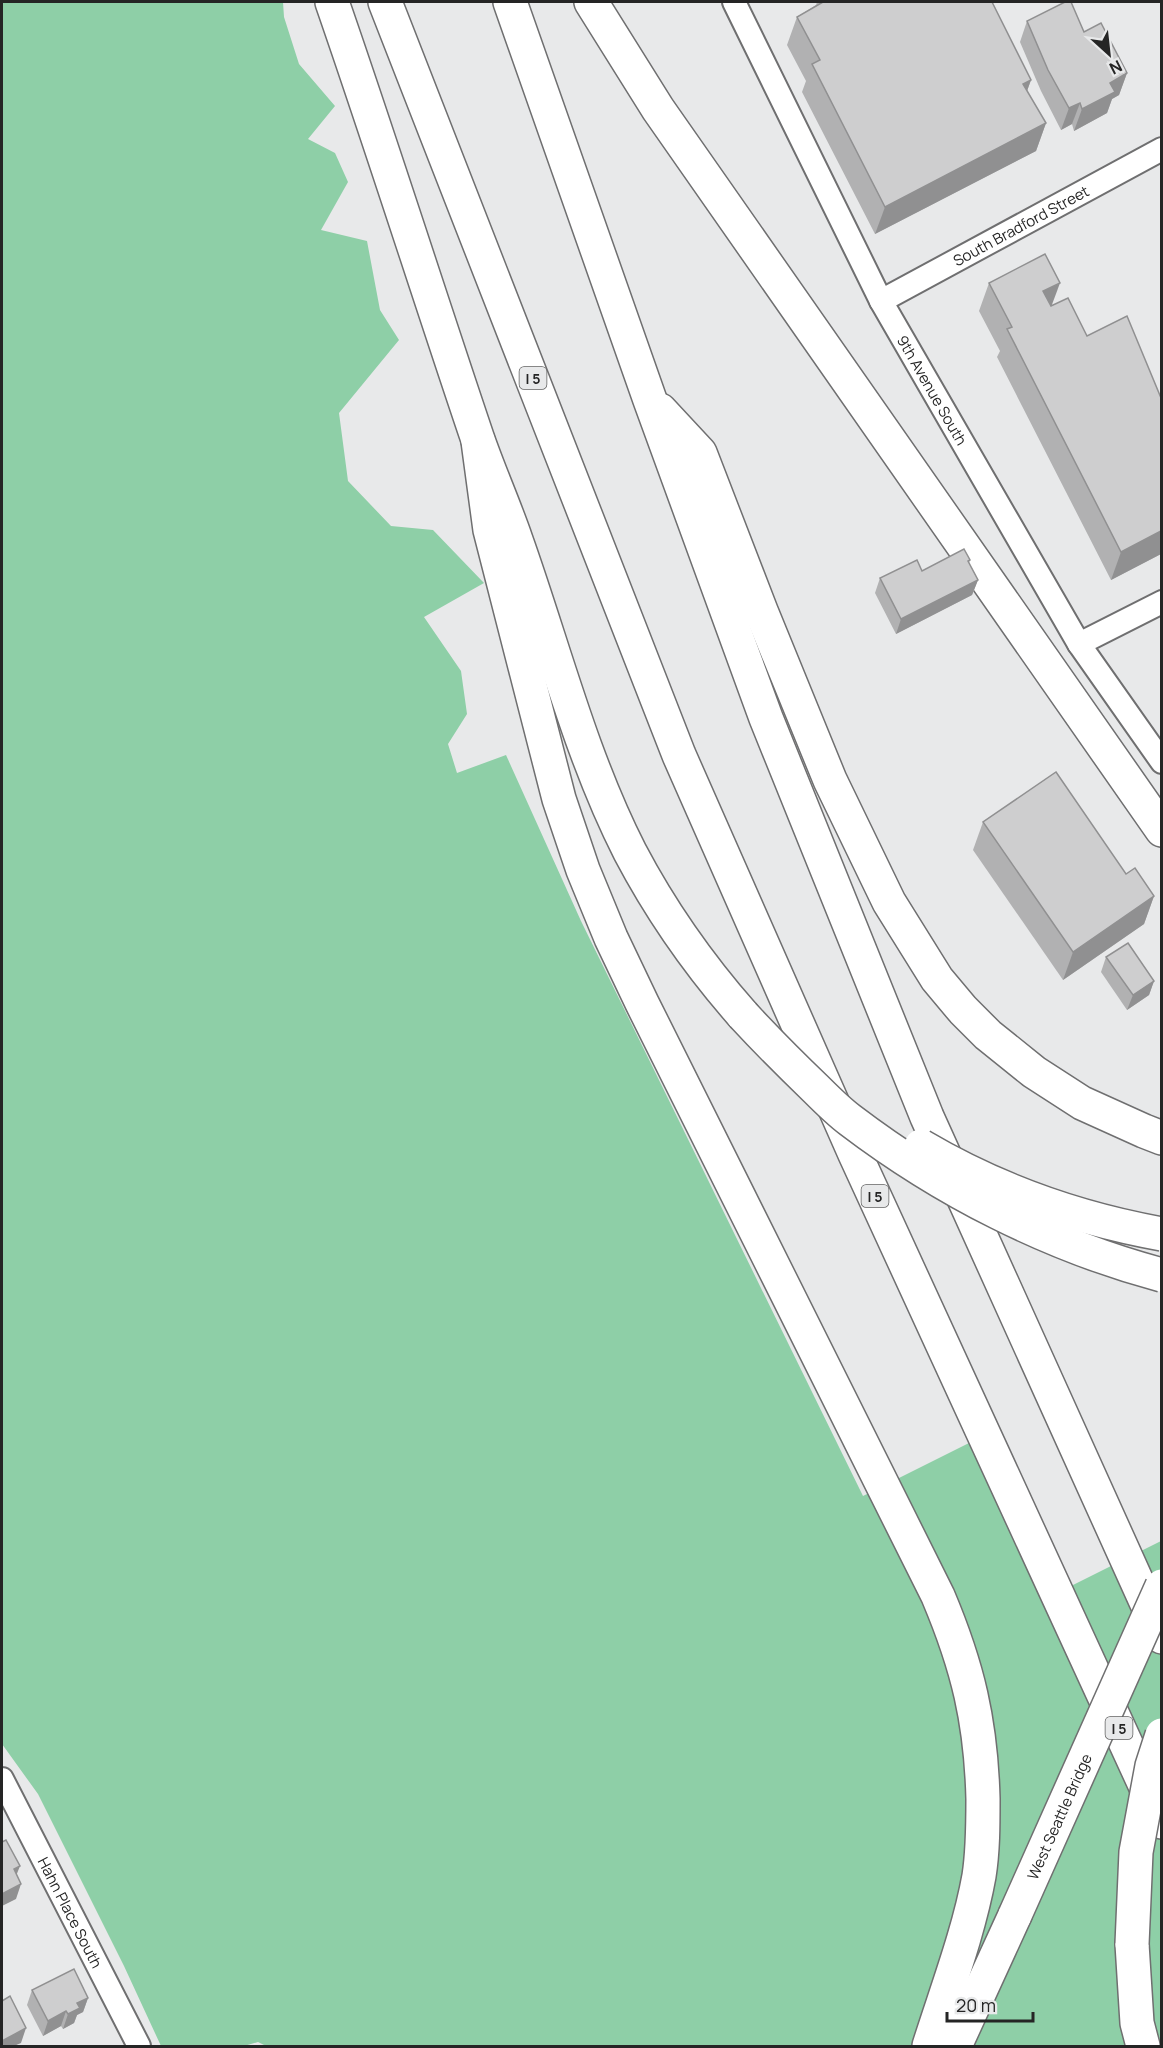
<svg xmlns="http://www.w3.org/2000/svg" width="1163" height="2048" font-family="Manrope,sans-serif">
	<style>
		.green { fill: #8ecfa7 }
		.lines { fill: none; stroke-linecap: round; stroke-linejoin: round }
		.minor-casing { stroke: #6f6f70; stroke-width: 26 }
		.motorway-casing { stroke: #6f6f70; stroke-width: 36 }
		.minor { stroke: #fff; stroke-width: 22 }
		.motorway { stroke: #fff; stroke-width: 33 }
		.motorway-bridge-casing { stroke: #6f6f70; stroke-width: 36; stroke-linecap: butt }
		.motorway-bridge { stroke: #fff; stroke-width: 33 }
		.wall { fill: #b1b1b2 }
		.shaded-wall { fill: #909091 }
		.building { fill: #cececf; stroke: #909091; stroke-width: 1.5 }
		.labels { text-anchor: middle; dominant-baseline: central; stroke-width: 5; stroke-linejoin: round; paint-order: stroke }
		.shield { fill: #e8e9ea; stroke: #606060; stroke-width: 1.5 }
		.shield-label { font-size: 14px; font-weight: bold; fill: #252525 }
		.street-label { font-size: 15px; fill: #252525; stroke: #e8e9ea }
	</style>
	<rect width="100%" height="100%" fill="#e8e9ea"/>
	<!-- green -->
	<path class="green" d="M2 2H283L284 17 299 64 335 106 308 139 335 153 348 182 321 230 367 241 380 310 399 340 339 413 348 481 391 526 433 530 484 583 424 617 461 671 467 714 448 744 457 773 506 755 581 921 863 1496 983 1436 1055 1594 1161 1541V2046H266L258 2042 244 2046H161L124 1966 38 1794 2 1744Z"/>
	<g class="lines">
		<defs>
			<g id="minor">
				<path id="s1" d="M734 2 881 301 1079 644 1162 762"/>
				<path id="s2" d="M881 301 1162 149"/>
				<path d="M1079 644 1162 602"/>
				<path id="s3" d="M2 1779 139 2046"/>
			</g>
			<g id="motorway">
				<path d="M332 2C382 146 428 292 477 437 489 472 504 505 516 540 553 644 580 754 630 852 661 911 699 965 743 1015"/>
				<path d="M385 2 679 755 855 1154 1162 1822"/>
				<path d="M510 2 650 400 766 718 927 1117 1162 1637"/>
				<path d="M591 2 658 109 1162 830"/>
				<path d="M660 410 700 453 761 611 830 780 889 902 937 979 963 1010 988 1035 1034 1072 1082 1103 1144 1131 1162 1138"/>
				<path d="M478 441 490 530 559 799 583 870 611 938 642 1003 938 1596C968 1667 981 1722 983 1799 983 1825 983 1851 979 1876 969 1932 946 1992 929 2046"/>
				<path d="M1132 1944 1137 2023 1143 2046"/>
				<path d="M955 2046 1015 1915"/>
			</g>
		</defs>
		<!-- minor casing -->
		<use href="#minor" class="minor-casing"/>
		<!-- motorway casing -->
		<use href="#motorway" class="motorway-casing"/>
		<!-- minor -->
		<use href="#minor" class="minor"/>
		<!-- motorway -->
		<use href="#motorway" class="motorway"/>
		<defs>
			<g id="motorway-bridge">
				<path d="M743 1015C767 1041 791 1065 816 1089 827 1100 838 1111 850 1120 942 1190 1049 1245 1162 1275"/>
				<path d="M921 1146C994 1189 1078 1219 1162 1234"/>
				<path id="s4" d="M1015 1915 1162 1586"/>
				<path d="M1132 1944 1136 1852 1152 1766 1162 1735"/>
			</g>
		</defs>
		<!-- motorway-bridge casing -->
		<use href="#motorway-bridge" class="motorway-bridge-casing"/>
		<!-- motorway-bridge -->
		<use href="#motorway-bridge" class="motorway-bridge"/>
	</g>
	<!-- wall -->
	<g class="wall">
		<path d="M817 2H992L1031 80 1027 91 1046 123 1036 151 875 234 802 92 806 81 787 45 797 17 816 5Z"/>
		<path d="M1027 21 1084 32 1127 73 1119 95 1112 99 1107 113 1074 131 1072 124 1061 130 1041 91 1020 42Z"/>
		<path d="M989 283 1052 306 1161 398V554L1111 580 997 357 1000 351 979 311Z"/>
		<path d="M970 560 969 563 978 580 972 595 896 634 875 593 880 578 922 571Z"/>
		<path d="M983 822 1126 874 1154 896 1144 924 1063 980 973 850Z"/>
		<path d="M1106 957 1154 981 1149 995 1127 1010 1101 972Z"/>
		<path d="M32 1990 88 1998 83 2012 77 2015 74 2023 63 2029 61 2026 43 2036 27 2005Z"/>
	</g>
	<!-- shaded-wall -->
	<g class="shaded-wall">
		<path d="M1127 73 1119 95 1112 99 1107 113 1074 131 1082 109 1110 83Z"/>
		<path d="M1031 80 1021 107 1023 84Z"/>
		<path d="M1080 103 1072 124 1061 130 1069 108Z"/>
		<path d="M1046 123 1036 151 875 234 885 207Z"/>
		<path d="M1060 283 1050 310 1043 291Z"/>
		<path d="M1161 531V554L1111 580 1121 552Z"/>
		<path d="M978 580 972 595 896 634 901 619Z"/>
		<path d="M1154 896 1144 924 1063 980 1073 952Z"/>
		<path d="M1154 981 1149 995 1127 1010 1133 995Z"/>
		<path d="M20 1866 14 1881V1869Z"/>
		<path d="M21 1884 16 1899 2 1906V1894Z"/>
		<path d="M88 1998 83 2012 77 2015 74 2023 63 2029 68 2014 77 2003Z"/>
		<path d="M66 2011 61 2026 43 2036 48 2021Z"/>
		<path d="M26 2028 21 2043 14 2046H2V2041Z"/>
	</g>
	<!-- building -->
	<g class="building">
		<path d="M823 2H992L1031 80 1023 84 1046 123 885 207 812 64 820 60 797 17Z"/>
		<path d="M1065 2H1071L1084 32 1101 23 1127 73 1110 83 1115 92 1082 109 1080 103 1069 108 1048 70 1027 21Z"/>
		<path d="M1045 254 1060 283 1043 291 1051 306 1068 298 1087 336 1127 316 1161 398V531L1121 552 1007 329 1012 327 989 283Z"/>
		<path d="M964 549 970 560 968 561 978 580 901 619 880 578 917 560 922 571Z"/>
		<path d="M1056 772 1126 874 1135 868 1154 896 1073 952 983 822Z"/>
		<path d="M1128 943 1154 981 1133 995 1106 957Z"/>
		<path d="M6 1840 20 1866 14 1869 21 1884 2 1894V1842Z"/>
		<path d="M74 1969 88 1998 77 2003 80 2008 68 2014 66 2011 48 2021 32 1990Z"/>
		<path d="M10 1996 26 2028 2 2041V2001Z"/>
	</g>
	<g class="labels">
		<!-- shield labels -->
		<g class="shield">
			<rect x="519.5" y="367" width="27" height="22" rx="4.5"/>
			<rect x="861.5" y="1185" width="27" height="22" rx="4.5"/>
			<rect x="1105.5" y="1717" width="27" height="22" rx="4.5"/>
		</g>
		<g class="shield-label">
			<text x="533" y="378">I 5</text>
			<text x="875" y="1196">I 5</text>
			<text x="1119" y="1728">I 5</text>
		</g>
		<!-- street labels -->
		<g class="street-label">
			<text stroke="none"><textPath href="#s2" startOffset="159">South Bradford Street</textPath></text>
			<text stroke="none"><textPath href="#s1" startOffset="436">9th Avenue South</textPath></text>
			<text stroke="none"><textPath href="#s4" startOffset="108">West Seattle Bridge</textPath></text>
			<text stroke="none"><textPath href="#s3" startOffset="150">Hahn Place South</textPath></text>
		</g>
	</g>
	<!-- border -->
	<rect width="1163" height="2048" fill="none" stroke="#252525" stroke-width="6"/>
	<!-- north arrow -->
	<g transform="translate(1109 54) rotate(153)" stroke="#e8e9ea" stroke-width="4.5" paint-order="stroke">
	<path d="M0-4.5L10 22L0 15L-10 22Z" fill="#252525"/>
	<text y="-9" font-size="16" font-weight="bold" text-anchor="middle" fill="#252525">N</text>
	</g>
	<!-- scale -->
	<path d="M947 2012v9h86v-9" fill="none" stroke="#252525" stroke-width="3"/>
	<text x="956" y="2012" font-size="18" fill="#252525" stroke="#e8e9ea" stroke-width="4.5" paint-order="stroke">20 m</text>
</svg>
